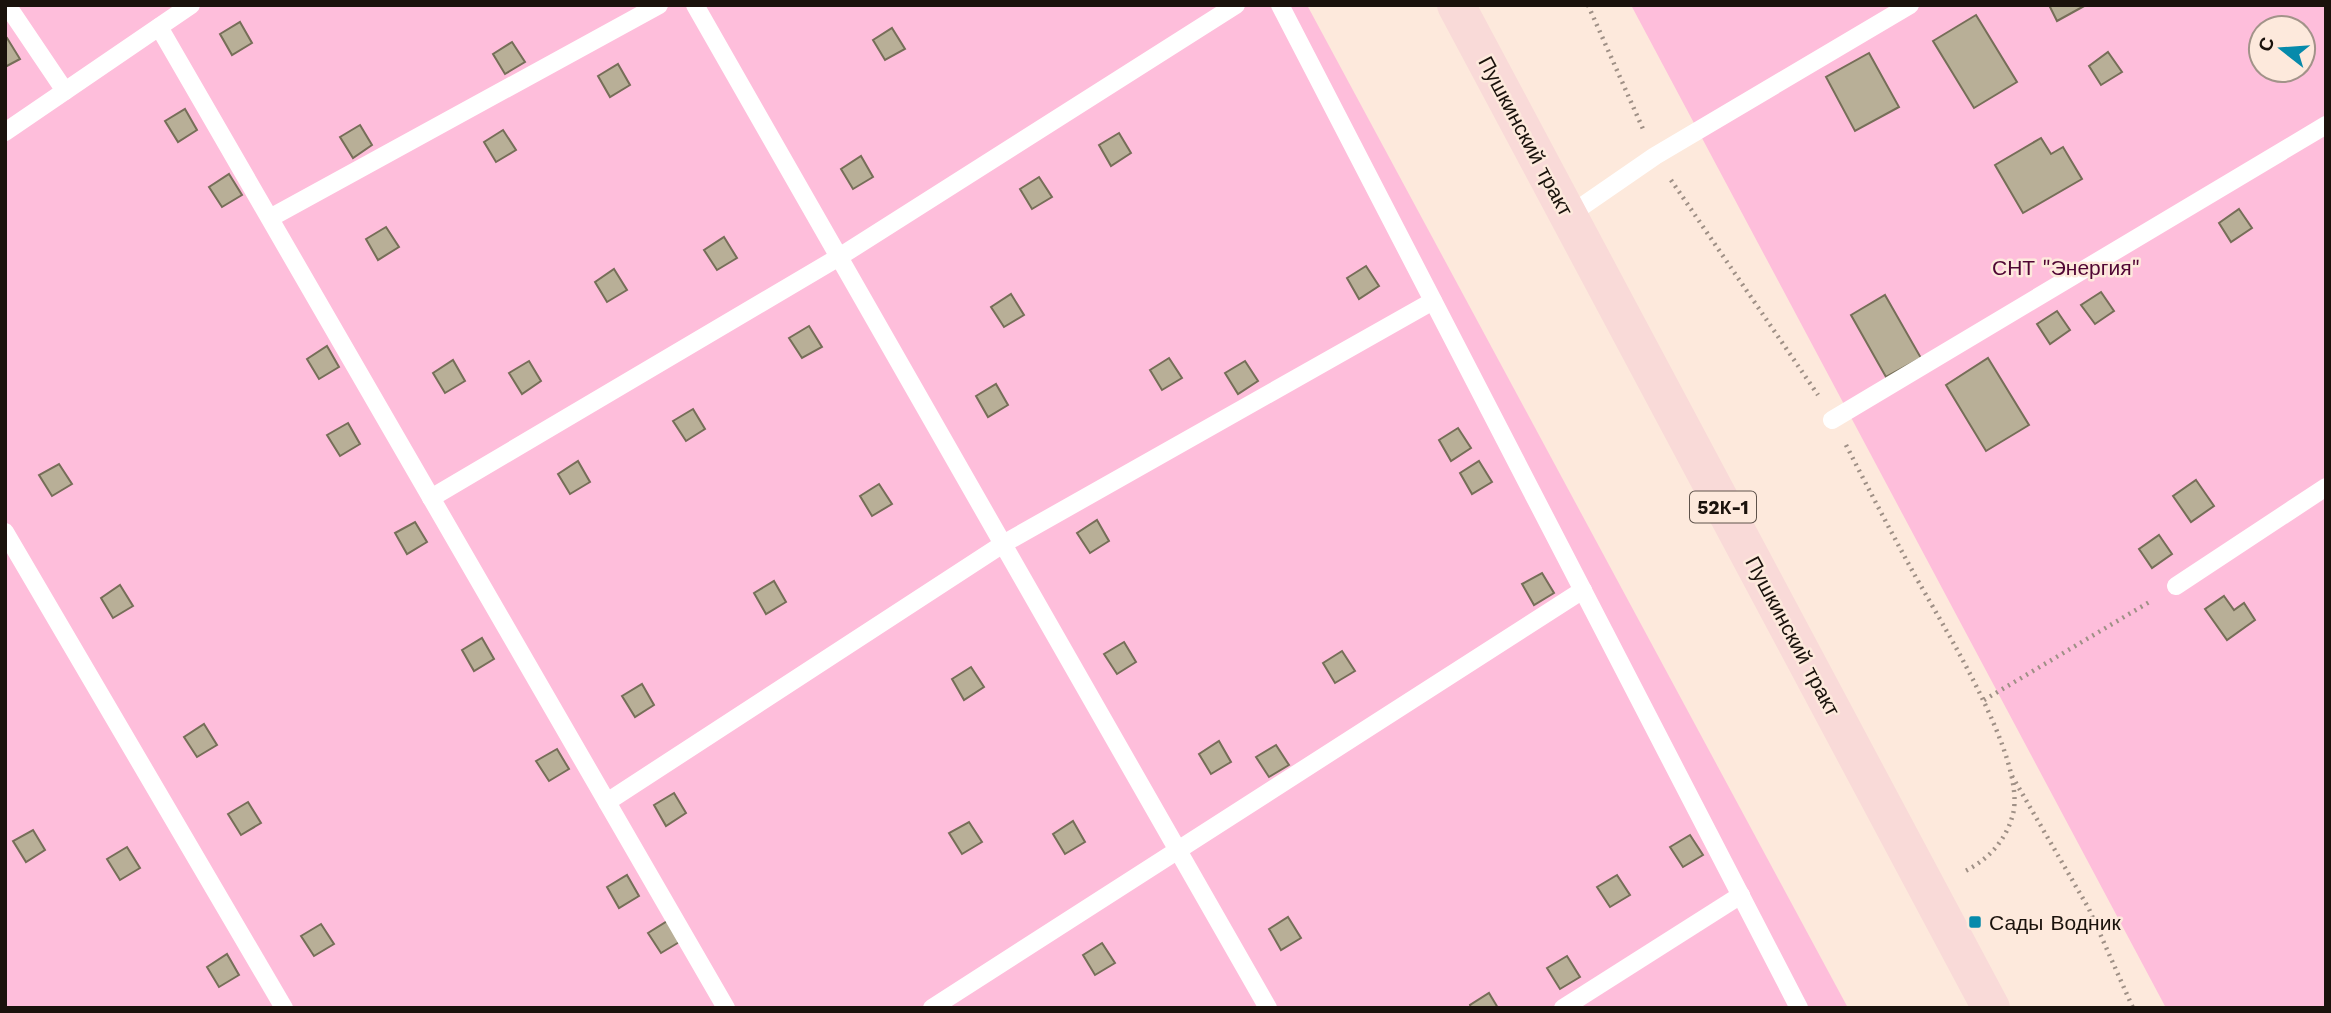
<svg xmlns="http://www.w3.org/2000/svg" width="2331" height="1013" font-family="'Work Sans',sans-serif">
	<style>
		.green { fill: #febedb; fill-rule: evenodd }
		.building { fill: #b8af97; stroke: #766e58; stroke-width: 2 }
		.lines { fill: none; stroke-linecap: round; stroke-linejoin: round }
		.path { stroke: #9f9086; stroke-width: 4.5; stroke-dasharray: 2 5; stroke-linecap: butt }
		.lane { stroke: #fff; stroke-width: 18 }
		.primary { stroke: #f9dad8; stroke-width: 38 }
		.poi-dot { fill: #068aab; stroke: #fde9dc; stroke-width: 2.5 }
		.labels { text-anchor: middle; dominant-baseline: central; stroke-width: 5; stroke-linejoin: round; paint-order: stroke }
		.shield { fill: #fde9dc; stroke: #5e524a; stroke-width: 2 }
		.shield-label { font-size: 19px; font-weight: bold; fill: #1a120c }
		.street-label { font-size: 21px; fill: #1a120c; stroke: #fde9dc }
		.park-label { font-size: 21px; fill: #500533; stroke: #fde9dc }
		.poi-label { font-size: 21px; fill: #1a120c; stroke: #fde9dc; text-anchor: start }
	</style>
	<rect width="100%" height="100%" fill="#fde9dc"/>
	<!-- green -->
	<g class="green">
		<path d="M5 5H1307L1848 1008H5Z"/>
		<path d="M1631 5H2326V1008H2166ZM2261 28H2303V70H2261Z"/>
	</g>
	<!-- building -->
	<g class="building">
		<path d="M2049 5H2086L2057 21Z"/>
		<path d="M1976 15 2017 82 1974 108 1933 41Z"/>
		<path d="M240 22 252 43 232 55 220 34Z"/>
		<path d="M892 28 905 49 885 60 873 40Z"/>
		<path d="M7 38 20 59 5 67V39Z"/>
		<path d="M512 42 525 62 505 74 493 54Z"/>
		<path d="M2108 52 2122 72 2101 85 2089 66Z"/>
		<path d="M1869 53 1899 107 1855 131 1826 77Z"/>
		<path d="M618 64 630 85 610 97 598 76Z"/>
		<path d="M185 109 197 130 178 142 165 121Z"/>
		<path d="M360 125 372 145 353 158 340 137Z"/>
		<path d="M503 130 516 150 496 162 484 142Z"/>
		<path d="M1119 133 1131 153 1111 166 1099 145Z"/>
		<path d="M2041 138 2051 154 2063 147 2082 179 2023 213 1995 165Z"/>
		<path d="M861 156 873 177 853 189 841 169Z"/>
		<path d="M229 174 242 195 222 207 209 187Z"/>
		<path d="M1039 177 1052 197 1032 209 1020 189Z"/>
		<path d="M2239 209 2252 228 2231 242 2219 223Z"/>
		<path d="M386 227 399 247 378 260 366 239Z"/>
		<path d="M724 237 737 258 717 270 704 250Z"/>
		<path d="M1366 266 1379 286 1359 299 1347 278Z"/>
		<path d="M614 269 627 290 607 302 595 282Z"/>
		<path d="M2101 292 2114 311 2095 324 2081 305Z"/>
		<path d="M1011 294 1024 315 1004 327 991 307Z"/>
		<path d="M1885 295 1921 358 1886 377 1851 315Z"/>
		<path d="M2057 311 2070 330 2050 344 2037 324Z"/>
		<path d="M809 326 822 347 802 358 789 338Z"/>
		<path d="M327 346 339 367 319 379 307 359Z"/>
		<path d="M1169 358 1182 378 1162 390 1150 370Z"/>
		<path d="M1988 358 2029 425 1986 451 1946 385Z"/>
		<path d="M453 360 465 381 445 393 433 373Z"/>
		<path d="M529 361 541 381 522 394 509 373Z"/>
		<path d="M1245 361 1258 381 1238 394 1225 373Z"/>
		<path d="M996 384 1008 405 988 417 976 396Z"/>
		<path d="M693 409 705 429 686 441 673 421Z"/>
		<path d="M348 423 360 444 340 456 327 435Z"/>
		<path d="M1458 428 1471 448 1451 461 1439 440Z"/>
		<path d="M578 461 590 482 570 494 558 474Z"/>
		<path d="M1479 461 1492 482 1472 494 1460 473Z"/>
		<path d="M59 464 72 484 52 496 39 475Z"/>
		<path d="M2196 480 2214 506 2191 522 2173 496Z"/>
		<path d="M879 484 892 504 872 516 860 496Z"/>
		<path d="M1097 520 1109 541 1090 553 1077 533Z"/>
		<path d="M415 522 427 542 407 554 395 533Z"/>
		<path d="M2159 535 2172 554 2152 568 2139 549Z"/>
		<path d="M1542 573 1554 593 1534 605 1522 584Z"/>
		<path d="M774 581 786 602 766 614 754 593Z"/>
		<path d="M120 585 133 606 113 618 101 598Z"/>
		<path d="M2224 596 2234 610 2244 603 2255 620 2227 640 2205 609Z"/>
		<path d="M482 638 494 659 474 671 462 650Z"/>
		<path d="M1124 642 1136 662 1117 674 1104 654Z"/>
		<path d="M1342 651 1355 671 1335 683 1323 663Z"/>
		<path d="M971 667 984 687 964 700 952 679Z"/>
		<path d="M642 684 654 705 635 717 622 696Z"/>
		<path d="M204 724 217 745 197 757 184 737Z"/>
		<path d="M1219 741 1231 762 1211 774 1199 754Z"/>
		<path d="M1276 745 1289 765 1269 777 1256 757Z"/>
		<path d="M557 749 569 769 549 781 536 761Z"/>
		<path d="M674 793 686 813 666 826 654 805Z"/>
		<path d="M248 802 261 823 241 835 228 814Z"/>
		<path d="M1073 821 1085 842 1065 854 1053 834Z"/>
		<path d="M969 822 982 842 962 854 949 833Z"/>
		<path d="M33 830 45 850 26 862 13 841Z"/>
		<path d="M1690 835 1703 855 1683 867 1670 847Z"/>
		<path d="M127 847 140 868 120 880 107 859Z"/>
		<path d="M627 875 639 896 619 908 607 887Z"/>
		<path d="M1617 875 1630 895 1610 907 1597 887Z"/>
		<path d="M1288 917 1301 938 1281 950 1269 929Z"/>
		<path d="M669 920 681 941 661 953 648 933Z"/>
		<path d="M321 924 334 944 314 956 301 936Z"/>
		<path d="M1102 943 1115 963 1095 975 1083 955Z"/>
		<path d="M227 954 239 975 219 987 207 967Z"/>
		<path d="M1567 956 1580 977 1560 989 1547 968Z"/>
		<path d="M1489 993 1498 1008H1471L1470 1005Z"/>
	</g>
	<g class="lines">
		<!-- path -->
		<g class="path">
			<path d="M1588 5 1643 129"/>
			<path d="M1671 180 1818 395"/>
			<path d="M1846 445C1868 488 1890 530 1913 572 1941 623 2027 758 2013 814 2006 841 1987 861 1963 872"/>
			<path d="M1984 700 2151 601"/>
			<path d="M2012 776 2089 909 2133 1008"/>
		</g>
		<!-- lane -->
		<g class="lane">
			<path d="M7 5 65 91"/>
			<path d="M695 5 1268 1008"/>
			<path d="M1280 5 1799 1008"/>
			<path d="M159 27 726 1008"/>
			<path d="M5 132 191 5"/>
			<path d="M1568 216 1655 156 1910 5"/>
			<path d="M270 218 659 5"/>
			<path d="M1832 420 2326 125"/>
			<path d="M431 498 839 257 1236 5"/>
			<path d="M5 532 284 1008"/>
			<path d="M2176 586 2326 487"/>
			<path d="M607 802 1003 544 1433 301"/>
			<path d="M932 1008 1583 590"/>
			<path d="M1563 1008 1741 895"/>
		</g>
		<!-- primary -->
		<path class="primary" d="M1456 5 1991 1008"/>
	</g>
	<!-- markers -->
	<rect class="poi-dot" x="1968" y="915" width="14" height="14" rx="3.5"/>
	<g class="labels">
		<!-- shield labels -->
		<rect class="shield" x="1690" y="491.5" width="66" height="31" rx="5"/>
		<g class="shield-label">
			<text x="1723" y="507">52К-1</text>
		</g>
		<!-- street labels -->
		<g class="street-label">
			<text transform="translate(1526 136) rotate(62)">Пушкинский тракт</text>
			<text transform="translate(1793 636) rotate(62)">Пушкинский тракт</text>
		</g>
		<!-- park labels -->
		<g class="park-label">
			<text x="2066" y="267">СНТ "Энергия"</text>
		</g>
		<!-- poi labels -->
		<g class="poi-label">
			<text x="1989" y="922">Сады Водник</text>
		</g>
	</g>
	<!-- border -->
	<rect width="2331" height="1013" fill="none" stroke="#1a120c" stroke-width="14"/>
	<!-- north arrow -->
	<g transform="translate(2282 49) rotate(287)"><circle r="33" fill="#fde9dc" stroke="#a29389" stroke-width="2"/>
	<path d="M0-5L12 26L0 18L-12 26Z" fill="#068aab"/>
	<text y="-10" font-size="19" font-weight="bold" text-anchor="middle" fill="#1a120c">С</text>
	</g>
</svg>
